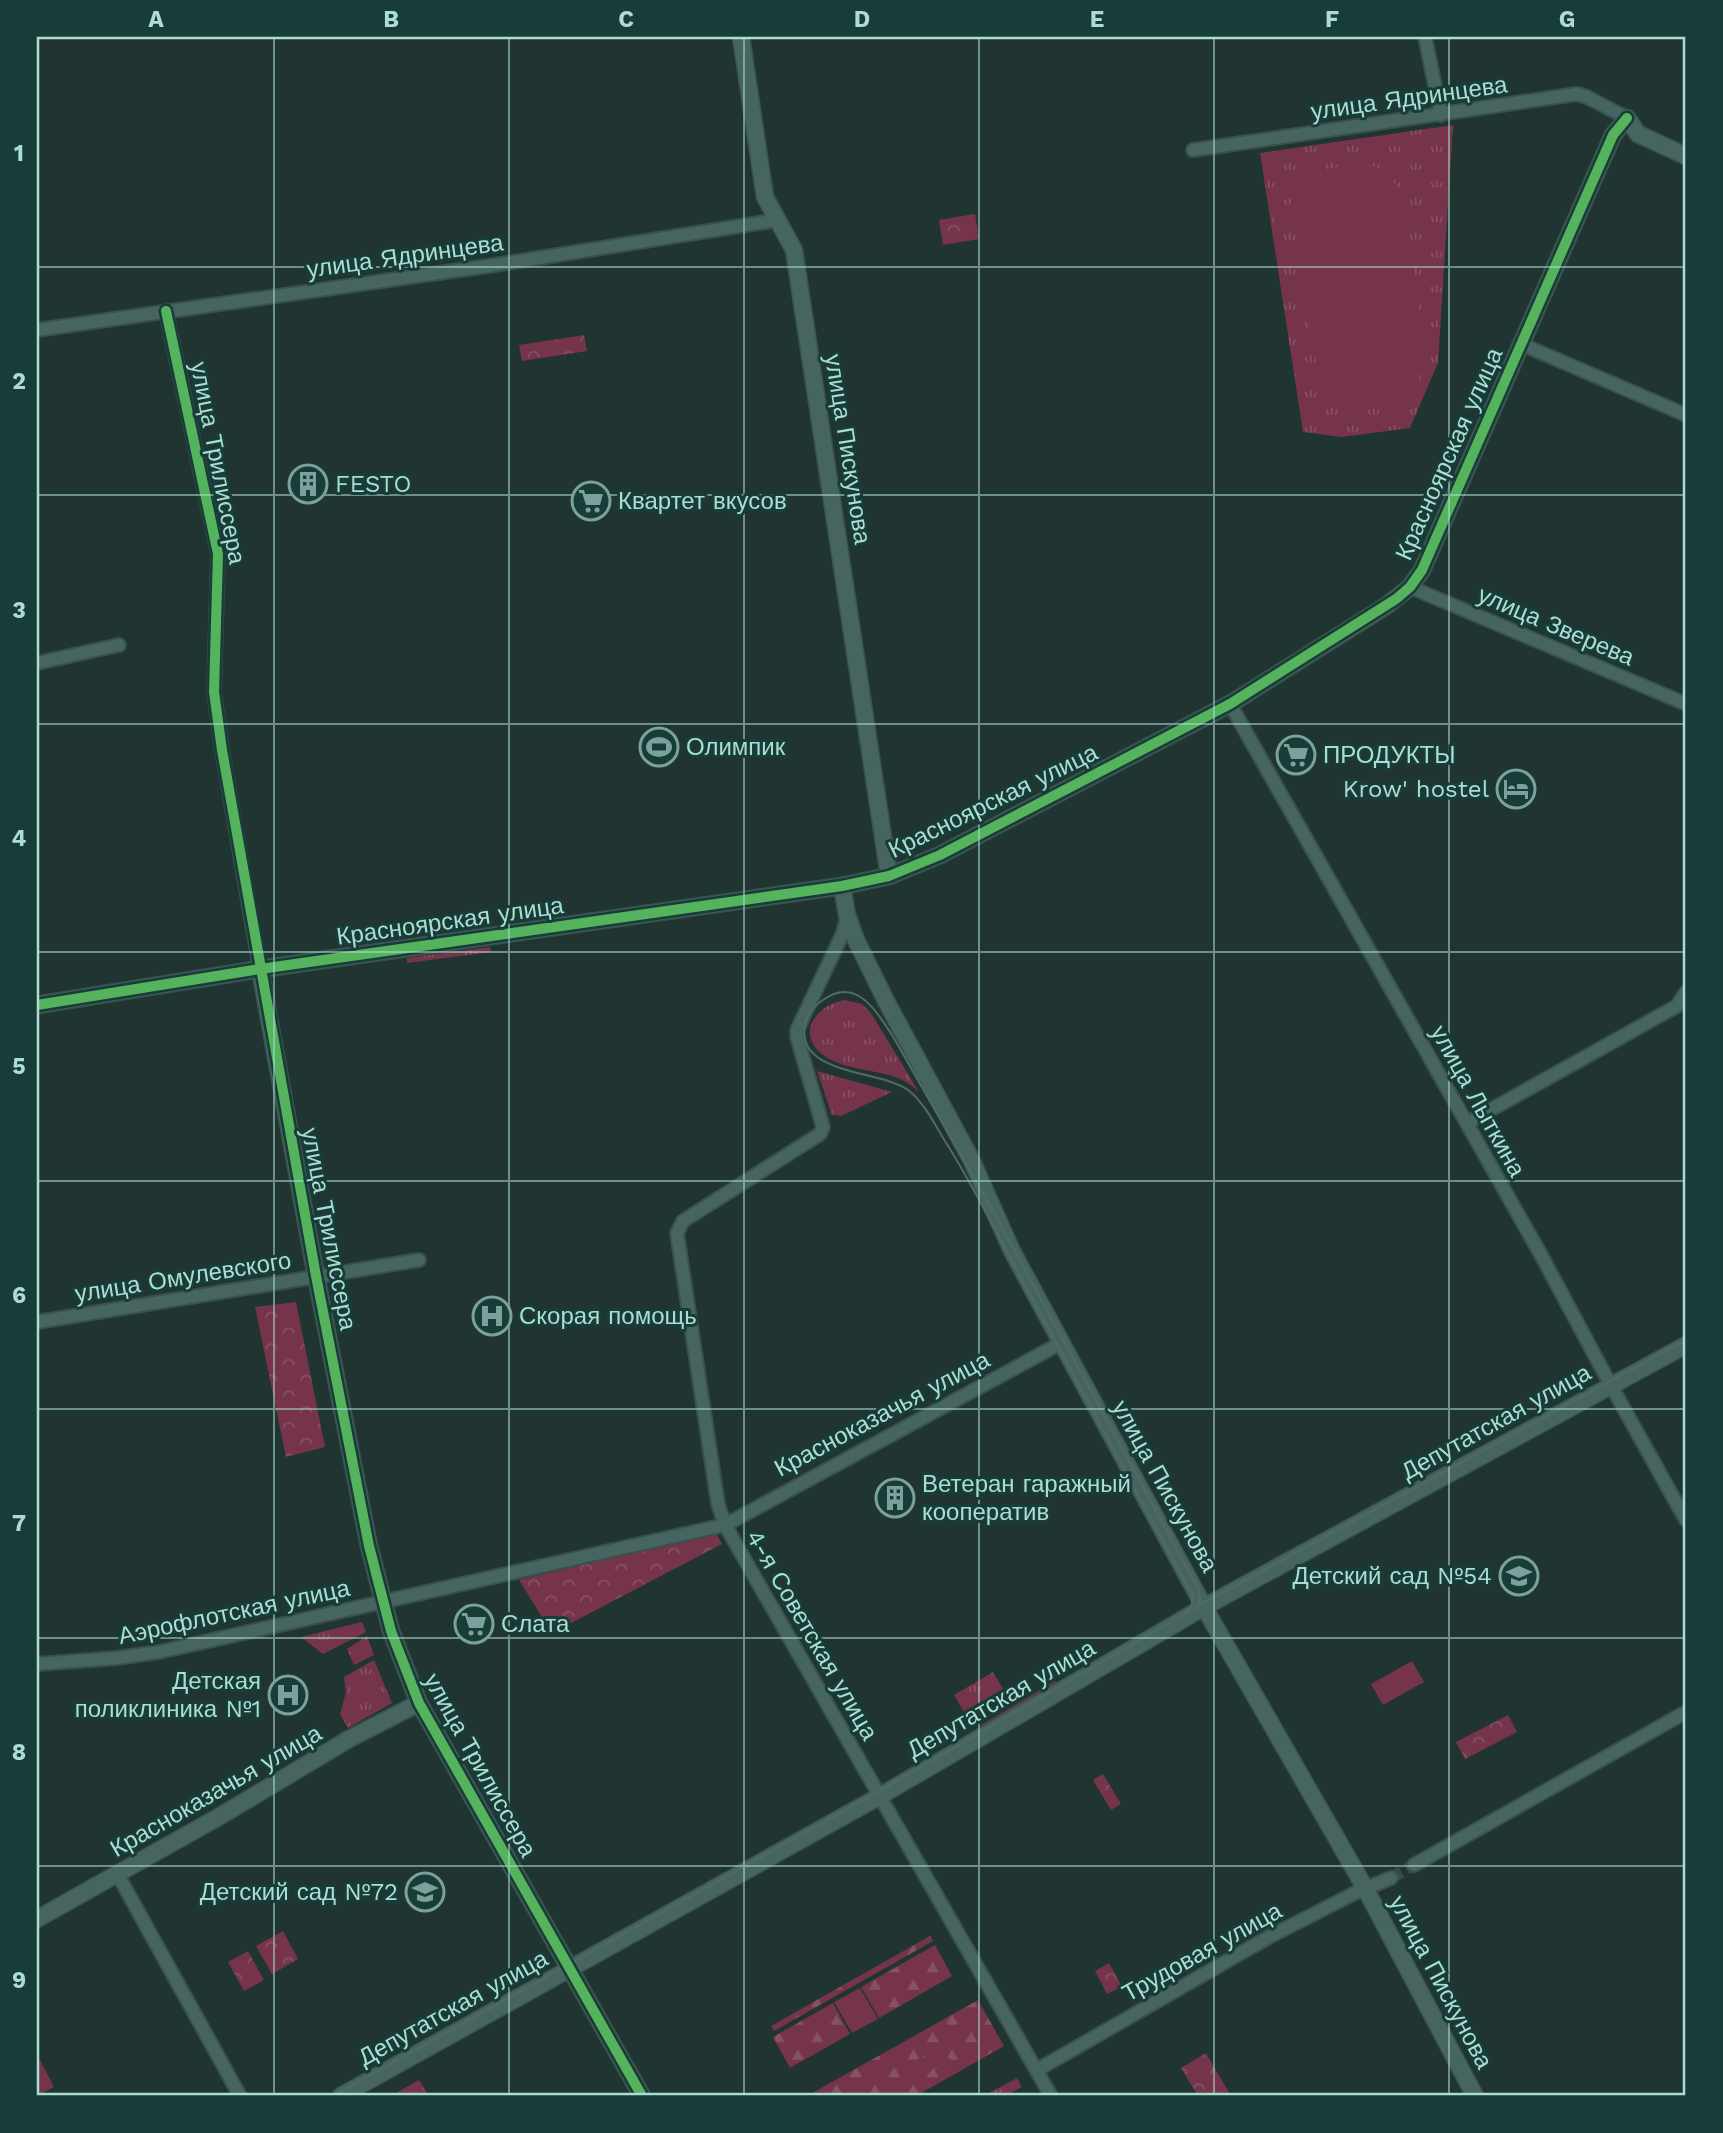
<svg xmlns="http://www.w3.org/2000/svg" width="1723" height="2133" font-family="'Work Sans',sans-serif">
	<style>
		.grass { fill: url(#grass-tufts) }
		.forest { fill: url(#forest-firs) }
		.park { fill: url(#park-crowns) }
		.pitch { fill: #75344a }
		.lines { fill: none; stroke-linecap: round; stroke-linejoin: round }
		.street-tunnel { stroke: #354d49; stroke-width: 12; stroke-dasharray: 12 6; stroke-linecap: butt }
		.street-casing { stroke: #38514c; stroke-width: 16 }
		.secondary-casing { stroke: #38514c; stroke-width: 19 }
		.street { stroke: #466561; stroke-width: 12 }
		.secondary { stroke: #466561; stroke-width: 16 }
		.tram { stroke: #526a67; stroke-width: 2 }
		.cycleway-casing { stroke: #183c37; stroke-width: 15 }
		.cycleway { stroke: #56b35d; stroke-width: 10 }
		.grid { fill: none; stroke: #abddd3; stroke-width: 2; stroke-opacity: 0.55 }
		.labels { text-anchor: middle; dominant-baseline: central; stroke-width: 6; stroke-linejoin: round; paint-order: stroke }
		.street-label { font-size: 24px; fill: #abddd3; stroke: #183c37 }
		.poi-label { font-size: 24px; fill: #abddd3; stroke: #183c37; text-anchor: start }
		.neatline { fill: none; stroke: #abddd3; stroke-width: 2.5 }
		.grid-label { font-size: 23px; text-anchor: middle; font-weight: bold; fill: #abddd3 }
	</style>
	<defs>
		<pattern id="grass-tufts" width="24" height="20" patternUnits="userSpaceOnUse" patternTransform="scale(1.75)"><rect width="24" height="20" fill="#75344a"/><path d="M3 7l-1-3M5 7V3M7 7l1-3M15 17l-1-3M17 17v-4M19 17l1-3" fill="none" stroke="#865163"/></pattern>
		<pattern id="forest-firs" width="22" height="20" patternUnits="userSpaceOnUse" patternTransform="scale(1.75)"><rect width="22" height="20" fill="#75344a"/><path d="M5 1l3.5 6h-7zM16 11l3.5 6h-7z" fill="#865163"/></pattern>
		<pattern id="park-crowns" width="20" height="18" patternUnits="userSpaceOnUse" patternTransform="scale(1.75)"><rect width="20" height="18" fill="#75344a"/><path d="M2 6a3 3 0 1 1 6 0M12 15a3 3 0 1 1 6 0" fill="none" stroke="#865163"/></pattern>
	</defs>
	<rect width="100%" height="100%" fill="#203431"/>
	<!-- grass -->
	<g class="grass">
		<path d="M1453 125 1438 363 1410 428 1342 437 1303 432 1260 153Z"/>
		<path d="M490 947 491 952 407 963V958Z"/>
		<path d="M845 1000 862 1004 871 1013 919 1092C915 1089 910 1084 906 1082 881 1068 844 1072 822 1054 795 1032 818 1004 845 1000Z"/>
		<path d="M817 1071 892 1092 841 1116 832 1115Z"/>
		<path d="M362 1622 366 1632 323 1654 301 1637Z"/>
		<path d="M367 1636 374 1655 354 1665 347 1649Z"/>
		<path d="M374 1660 392 1703 348 1728 340 1714 346 1692 344 1677Z"/>
		<path d="M993 1672 1003 1689 964 1712 954 1695Z"/>
		<path d="M1055 1681 1057 1683 983 1727 981 1725Z"/>
		<path d="M1017 2078 1022 2087 1005 2096H984Z"/>
	</g>
	<!-- forest -->
	<g class="forest">
		<path d="M930 1936 933 1941 774 2031 771 2026Z"/>
		<path d="M935 1945 952 1976 879 2018 861 1987Z"/>
		<path d="M978 2000 1004 2046 916 2096H807Z"/>
		<path d="M833 2003 850 2034 790 2068 773 2037Z"/>
	</g>
	<!-- park -->
	<g class="park">
		<path d="M975 214 979 239 943 245 939 220Z"/>
		<path d="M584 335 587 351 522 361 519 345Z"/>
		<path d="M296 1302 325 1447 286 1457 255 1307Z"/>
		<path d="M716 1533 722 1544 552 1633 519 1580Z"/>
		<path d="M1508 1715 1517 1732 1465 1759 1456 1742Z"/>
		<path d="M1103 1774 1121 1804 1111 1810 1093 1780Z"/>
		<path d="M283 1931 298 1959 272 1974 256 1946Z"/>
		<path d="M248 1951 264 1980 244 1991 228 1962Z"/>
		<path d="M1109 1963 1122 1987 1107 1994 1095 1971Z"/>
		<path d="M942 2045 951 2061 917 2079 909 2064Z"/>
		<path d="M1206 2053 1231 2096H1198L1181 2068Z"/>
		<path d="M419 2080 429 2096H391Z"/>
	</g>
	<!-- pitch -->
	<g class="pitch">
		<path d="M1352 164C1379 165 1384 169 1400 190L1426 358C1422 372 1417 388 1406 398 1390 411 1359 412 1341 403 1333 399 1326 390 1320 385L1291 206C1300 176 1324 168 1352 164Z"/>
		<path d="M1412 1661 1424 1682 1383 1705 1371 1684Z"/>
		<path d="M860 1988 878 2019 852 2033 834 2002Z"/>
		<path d="M37 2054 54 2087 37 2096Z"/>
	</g>
	<g class="lines">
		<!-- street-tunnel -->
		<path class="street-tunnel" d="M1391 1878 1414 1865"/>
		<defs>
			<g id="street">
				<path d="M1425 37 1441 115"/>
				<path d="M1193 150 1577 94 1587 97 1627 118"/>
				<path d="M166 311 218 554 214 692 222 750 260 969"/>
				<path d="M37 330 488 266 778 220"/>
				<path d="M1521 344 1686 415"/>
				<path d="M1410 587 1686 704"/>
				<path d="M37 663 119 645"/>
				<path d="M1230 704 1540 1253 1609 1382 1686 1520"/>
				<path d="M847 916 843 933 797 1030V1037L821 1120 823 1127 820 1134 683 1221 677 1233 718 1504 725 1525 1051 2096"/>
				<path d="M1467 1123 1677 1006 1686 992"/>
				<path d="M37 1322 419 1260"/>
				<path d="M37 1664 117 1658 159 1652 725 1525 1061 1343"/>
				<path d="M1414 1865 1686 1712"/>
				<path d="M118 1875 240 2096"/>
				<path d="M1037 2070 1269 1937 1357 1892 1391 1878"/>
			</g>
			<g id="secondary">
				<path d="M741 37 765 197 794 250 889 876"/>
				<path d="M842 886 847 915 856 940 886 1001 971 1159 1012 1251 1204 1607 1365 1888 1475 2096"/>
				<path d="M260 969 316 1276 369 1546 391 1631 419 1703 642 2096"/>
				<path d="M37 1005 260 969 842 886 889 876 940 855 1230 704 1386 606 1410 587 1422 570 1613 135 1627 118 1638 134 1686 156"/>
				<path d="M37 1919 222 1815 349 1739 419 1703"/>
				<path d="M341 2096 880 1796 1204 1607 1686 1345"/>
			</g>
		</defs>
		<!-- street casing -->
		<use href="#street" class="street-casing"/>
		<!-- secondary casing -->
		<use href="#secondary" class="secondary-casing"/>
		<!-- street -->
		<use href="#street" class="street"/>
		<!-- secondary -->
		<use href="#secondary" class="secondary"/>
		<!-- tram -->
		<g class="tram">
			<path d="M1187 1612 1192 1604V1594C1134 1489 1078 1382 1020 1276 995 1231 973 1185 945 1141 935 1125 924 1102 908 1090 881 1070 795 1075 805 1025 807 1014 814 1006 823 1000 856 976 876 1011 892 1035L998 1220 1199 1590 1200 1601 1197 1612"/>
			<path d="M333 2096 878 1792 1200 1605 1686 1340"/>
		</g>
		<defs>
			<g id="cycleway">
				<path d="M166 311 218 554 214 692 222 750 316 1276 369 1546 391 1631 419 1703 642 2096"/>
				<path d="M37 1005 260 969 842 886 889 876 940 855 1230 704 1396 599 1410 587 1422 570 1613 135 1627 118"/>
			</g>
		</defs>
		<!-- cycleway casing -->
		<use href="#cycleway" class="cycleway-casing"/>
		<!-- cycleway -->
		<use href="#cycleway" class="cycleway"/>
	</g>
	<!-- grid -->
	<path class="grid" d="M274 37V2096M509 37V2096M744 37V2096M979 37V2096M1214 37V2096M1449 37V2096M37 267H1686M37 495H1686M37 724H1686M37 952H1686M37 1181H1686M37 1409H1686M37 1638H1686M37 1866H1686"/>
	<!-- icons -->
	<defs>
		<symbol id="building-ring" viewBox="-11 -11 22 22"><circle r="9.5" fill="#183c37" stroke="#7aa29a" stroke-width="1.5"/><path d="M-4-6H4V6H1V3H-1V6H-4ZM-2.5-4.3h1.7v1.8h-1.7ZM.8-4.3h1.7v1.8H.8ZM-2.5-1h1.7V.8h-1.7ZM.8-1h1.7V.8H.8Z" fill="#7aa29a"/></symbol>
		<symbol id="supermarket-ring" viewBox="-11 -11 22 22"><circle r="9.5" fill="#183c37" stroke="#7aa29a" stroke-width="1.5"/><path d="M-6-5.5h2.5l.6 2H6L4.5 2H-2.5L-4.4-4H-6ZM-1.5 3.2a1.3 1.3 0 1 0 .1 0ZM3 3.2a1.3 1.3 0 1 0 .1 0Z" fill="#7aa29a"/></symbol>
		<symbol id="stadium-ring" viewBox="-11 -11 22 22"><circle r="9.5" fill="#183c37" stroke="#7aa29a" stroke-width="1.5"/><path d="M0-5a6.5 5 0 1 0 0 10a6.5 5 0 1 0 0-10ZM-3.5-1.8h7v3.6h-7Z" fill="#7aa29a"/></symbol>
		<symbol id="hotel-ring" viewBox="-11 -11 22 22"><circle r="9.5" fill="#183c37" stroke="#7aa29a" stroke-width="1.5"/><path d="M-6-4.5h1.5V1H6V5H4.5V3h-9V5H-6ZM-4 0a1.8 1.8 0 1 1 3.6 0ZM.5 0V-2.5h3Q6-2.5 6 0Z" fill="#7aa29a"/></symbol>
		<symbol id="hospital-ring" viewBox="-11 -11 22 22"><circle r="9.5" fill="#183c37" stroke="#7aa29a" stroke-width="1.5"/><path d="M-5-5h3v3.5h4V-5h3V5h-3V1.5h-4V5h-3Z" fill="#7aa29a"/></symbol>
		<symbol id="school-ring" viewBox="-11 -11 22 22"><circle r="9.5" fill="#183c37" stroke="#7aa29a" stroke-width="1.5"/><path d="M0-5L7-2L0 1L-7-2ZM-4 1L0 2.5L4 1V4Q0 6-4 4Z" fill="#7aa29a"/></symbol>
	</defs>
	<g fill-rule="evenodd">
		<use href="#building-ring" x="286" y="462" width="44" height="44"/>
		<use href="#supermarket-ring" x="569" y="479" width="44" height="44"/>
		<use href="#stadium-ring" x="637" y="725" width="44" height="44"/>
		<use href="#supermarket-ring" x="1274" y="733" width="44" height="44"/>
		<use href="#hotel-ring" x="1494" y="767" width="44" height="44"/>
		<use href="#hospital-ring" x="470" y="1294" width="44" height="44"/>
		<use href="#building-ring" x="873" y="1476" width="44" height="44"/>
		<use href="#school-ring" x="1497" y="1554" width="44" height="44"/>
		<use href="#supermarket-ring" x="452" y="1602" width="44" height="44"/>
		<use href="#hospital-ring" x="266" y="1673" width="44" height="44"/>
		<use href="#school-ring" x="403" y="1870" width="44" height="44"/>
	</g>
	<g class="labels">
		<!-- street labels -->
		<g class="street-label">
			<text transform="translate(1409 98) rotate(-8)">улица Ядринцева</text>
			<text transform="translate(405 256) rotate(-8)">улица Ядринцева</text>
			<text transform="translate(848 449) rotate(81)">улица Пискунова</text>
			<text transform="translate(1449 454) rotate(-66)">Красноярская улица</text>
			<text transform="translate(218 463) rotate(79)">улица Трилиссера</text>
			<text transform="translate(1556 626) rotate(23)">улица Зверева</text>
			<text transform="translate(993 801) rotate(-26)">Красноярская улица</text>
			<text transform="translate(450 921) rotate(-8)">Красноярская улица</text>
			<text transform="translate(1478 1101) rotate(61)">улица Лыткина</text>
			<text transform="translate(329 1229) rotate(79)">улица Трилиссера</text>
			<text transform="translate(183 1277) rotate(-9)">улица Омулевского</text>
			<text transform="translate(882 1414) rotate(-28)">Красноказачья улица</text>
			<text transform="translate(1496 1422) rotate(-29)">Депутатская улица</text>
			<text transform="translate(1165 1486) rotate(61)">улица Пискунова</text>
			<text transform="translate(234 1612) rotate(-12)">Аэрофлотская улица</text>
			<text transform="translate(812 1635) rotate(60)">4-я Советская улица</text>
			<text transform="translate(1001 1699) rotate(-30)">Депутатская улица</text>
			<text transform="translate(480 1765) rotate(61)">улица Трилиссера</text>
			<text transform="translate(216 1791) rotate(-30)">Красноказачья улица</text>
			<text transform="translate(1202 1952) rotate(-29)">Трудовая улица</text>
			<text transform="translate(1441 1982) rotate(62)">улица Пискунова</text>
			<text transform="translate(453 2008) rotate(-29)">Депутатская улица</text>
		</g>
		<!-- poi labels -->
		<g class="poi-label">
			<text x="335" y="484">FESTO</text>
			<text x="618" y="501">Квартет вкусов</text>
			<text x="686" y="747">Олимпик</text>
			<text x="1323" y="755">ПРОДУКТЫ</text>
			<text x="1489" y="789" text-anchor="end">Krow' hostel</text>
			<text x="519" y="1316">Скорая помощь</text>
			<text x="922" y="1484">Ветеран гаражный<tspan x="922" dy="28">кооператив</tspan></text>
			<text x="1492" y="1576" text-anchor="end">Детский сад №54</text>
			<text x="501" y="1624">Слата</text>
			<text x="261" y="1681" text-anchor="end">Детская<tspan x="261" dy="28">поликлиника №1</tspan></text>
			<text x="398" y="1892" text-anchor="end">Детский сад №72</text>
		</g>
	</g>
	<!-- border -->
	<rect width="1723" height="2133" fill="none" stroke="#183c37" stroke-width="77"/>
	<rect x="38" y="38" width="1646" height="2056" class="neatline"/>
	<g class="grid-label">
		<text x="156" y="27">A</text>
		<text x="391" y="27">B</text>
		<text x="626" y="27">C</text>
		<text x="862" y="27">D</text>
		<text x="1097" y="27">E</text>
		<text x="1332" y="27">F</text>
		<text x="1567" y="27">G</text>
		<text x="19" y="161">1</text>
		<text x="19" y="389">2</text>
		<text x="19" y="618">3</text>
		<text x="19" y="846">4</text>
		<text x="19" y="1074">5</text>
		<text x="19" y="1303">6</text>
		<text x="19" y="1531">7</text>
		<text x="19" y="1760">8</text>
		<text x="19" y="1988">9</text>
	</g>
</svg>
